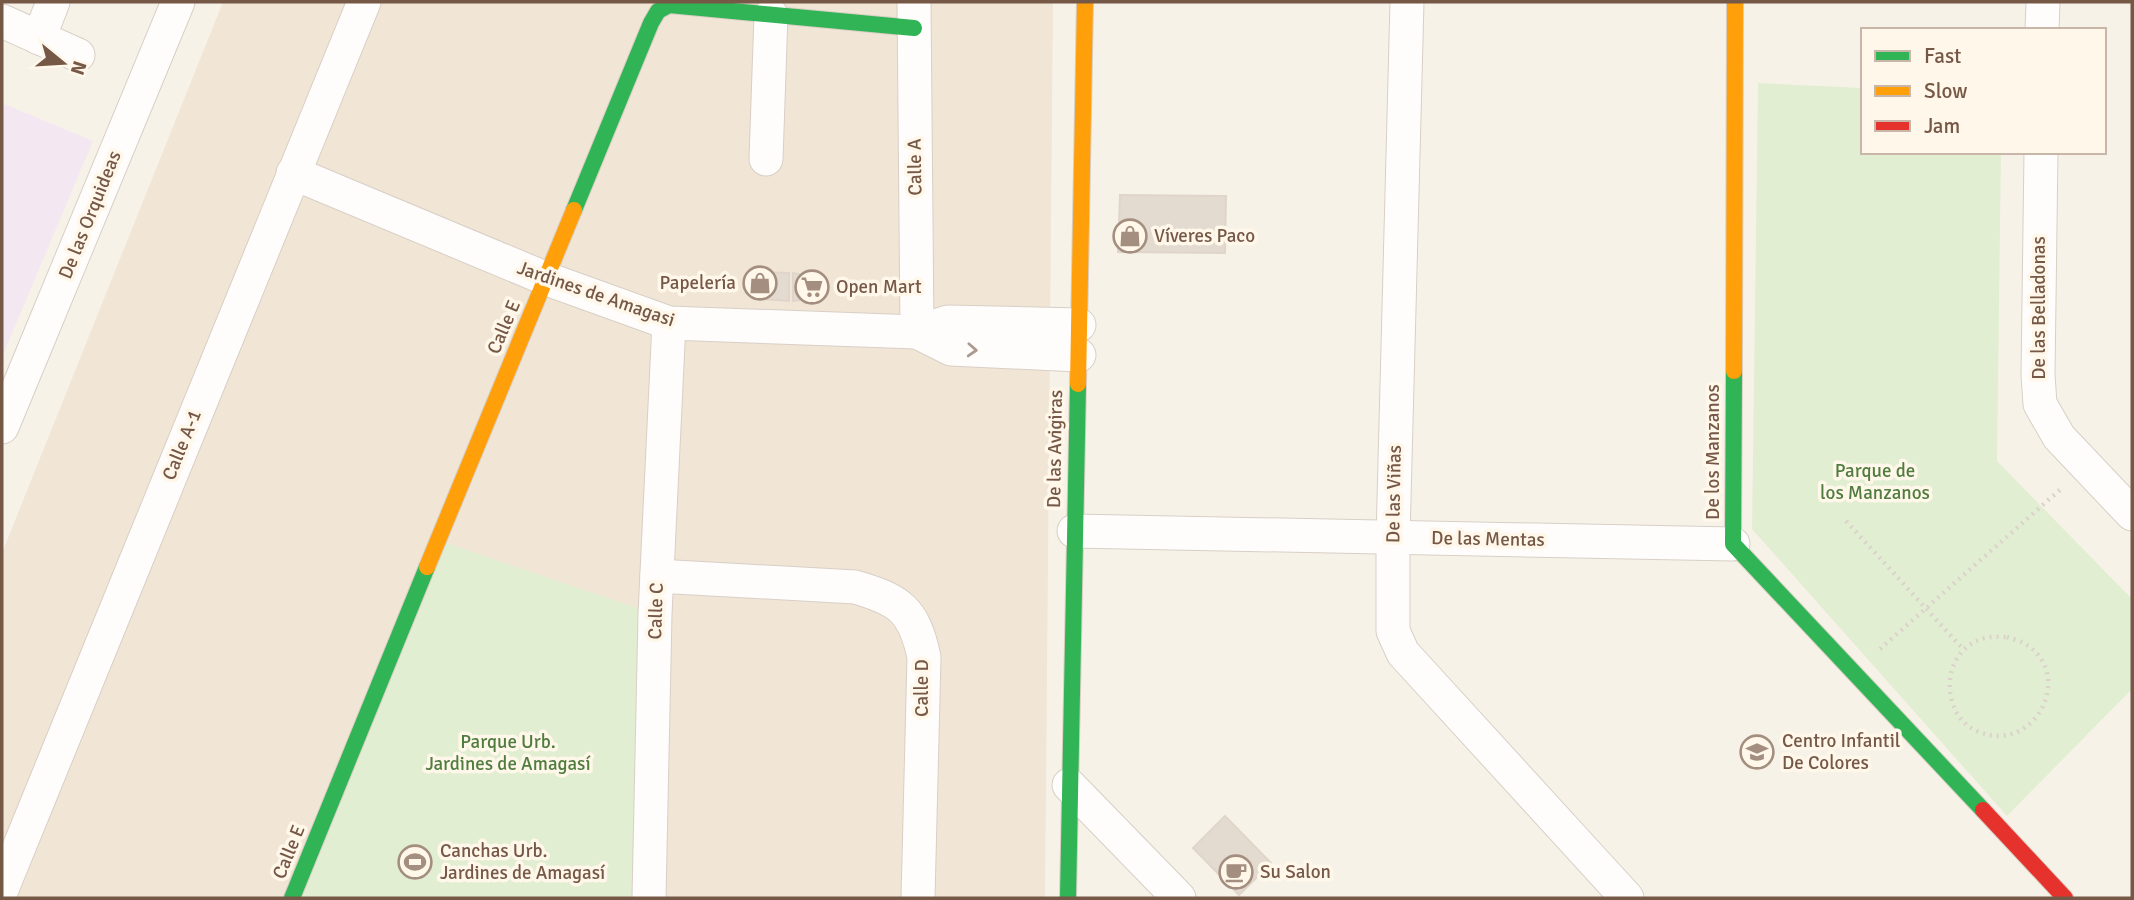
<svg xmlns="http://www.w3.org/2000/svg" width="2134" height="900" font-family="Signika,sans-serif">
	<style>
		.residential { fill: #f1e5d5 }
		.education { fill: #f3e8f1 }
		.green { fill: #e2eed2 }
		.building { fill: #e3dad0; stroke: #e0d5ca; stroke-width: 2 }
		.lines { fill: none; stroke-linecap: round; stroke-linejoin: round }
		.street-casing { stroke: #d8cfc6; stroke-width: 35 }
		.fast-casing { stroke: #d8cec4; stroke-width: 18 }
		.slow-casing { stroke: #d8cec4; stroke-width: 18 }
		.jam-casing { stroke: #d8cec4; stroke-width: 18 }
		.path { stroke: #dad2cb; stroke-width: 4.5; stroke-dasharray: 2 5; stroke-linecap: butt }
		.street { stroke: #fefdfc; stroke-width: 33 }
		.fast { stroke: #30b455; stroke-width: 16 }
		.slow { stroke: #ff9f0a; stroke-width: 16 }
		.jam { stroke: #e5322d; stroke-width: 16 }
		.oneway { stroke: #ac9a8f }
		.labels { text-anchor: middle; dominant-baseline: central; stroke-width: 7; stroke-linejoin: round; paint-order: stroke }
		.street-label { font-size: 19px; fill: #765847; stroke: #fff7e9 }
		.poi-label { font-size: 19px; fill: #765847; stroke: #fff7e9; text-anchor: start }
		.park-label { font-size: 19px; fill: #507d3f; stroke: #fff7e9 }
	</style>
	<rect width="100%" height="100%" fill="#f7f2e8"/>
	<!-- residential -->
	<path class="residential" d="M223 2H1053L1045 898H2V553Z"/>
	<!-- education -->
	<path class="education" d="M2 103 93 141 2 357Z"/>
	<!-- green -->
	<g class="green">
		<path d="M1758 83 1863 88V152H2001L1997 461 2132 599V689L2007 816 1752 529Z"/>
		<path d="M437 540 655 614 649 898H292Z"/>
	</g>
	<!-- building -->
	<g class="building">
		<path d="M1120 195 1226 196 1225 253 1118 252Z"/>
		<path d="M759 272 789 273V301L763 299Z"/>
		<path d="M793 273 808 276 807 299 793 301Z"/>
		<path d="M1225 816 1271 863 1239 895 1193 848Z"/>
	</g>
	<g class="lines">
		<defs>
			<g id="street">
				<path d="M914 2 917 332"/>
				<path d="M1407 2 1393 538V631L1403 653 1627 898"/>
				<path d="M2 21 78 55"/>
				<path d="M2042 30 2043 2"/>
				<path d="M39 38 53 2"/>
				<path d="M2041 152 2038 375 2040 404 2059 437 2132 514"/>
				<path d="M766 159 771 15"/>
				<path d="M293 173 547 279 669 323 917 332 948 322 1079 325"/>
				<path d="M917 332 951 349 1079 355"/>
				<path d="M2 427 178 2"/>
				<path d="M1074 531 1733 544"/>
				<path d="M657 576 855 587C900 600 914 610 924 657L918 898"/>
				<path d="M1069 785 1179 898"/>
				<path d="M2 889 364 2"/>
				<path d="M649 898 655 614 669 323"/>
			</g>
			<g id="fast">
				<path d="M574 210 651 23 658 11 669 5 914 28"/>
				<path d="M1734 371 1733 544 1983 810"/>
				<path d="M292 898 427 567"/>
				<path d="M1068 898 1078 384"/>
			</g>
			<g id="slow">
				<path d="M1734 371 1735 2"/>
				<path d="M1078 384 1085 2"/>
				<path d="M427 567 574 210"/>
			</g>
			<path id="jam" d="M1983 810 2065 898"/>
		</defs>
		<!-- street casing -->
		<use href="#street" class="street-casing"/>
		<!-- fast casing -->
		<use href="#fast" class="fast-casing"/>
		<!-- slow casing -->
		<use href="#slow" class="slow-casing"/>
		<!-- jam casing -->
		<use href="#jam" class="jam-casing"/>
		<!-- path -->
		<g class="path">
			<path d="M1846 521 1963 649"/>
			<path d="M2007 637C2013 639 2022 641 2027 645 2075 677 2034 754 1979 732 1965 726 1956 716 1952 701 1944 674 1957 645 1985 638 1992 636 2000 637 2007 637Z"/>
			<path d="M1880 649 2062 488"/>
		</g>
		<!-- street -->
		<use href="#street" class="street"/>
		<!-- fast -->
		<use href="#fast" class="fast"/>
		<!-- slow -->
		<use href="#slow" class="slow"/>
		<!-- jam -->
		<use href="#jam" class="jam"/>
	</g>
	<!-- one-way arrows -->
	<defs><path id="oneway-chevron" d="M-2-3.5L2.5 0L-2 3.5" fill="none" stroke-width="1.6" stroke-linecap="round" stroke-linejoin="round" transform="scale(1.75)"/></defs>
	<use class="oneway" href="#oneway-chevron" transform="translate(972 350) rotate(3)"/>
	<!-- icons -->
	<defs>
		<symbol id="shop-ring" viewBox="-11 -11 22 22"><circle r="9.5" fill="#fff7e9" stroke="#a38e7f" stroke-width="1.5"/><path d="M-5-2.5h2.3a2.7 3.5 0 0 1 5.4 0H5L5.5 6h-11ZM-1.5-2.5h3a1.5 2.3 0 0 0-3 0Z" fill="#a38e7f"/></symbol>
		<symbol id="supermarket-ring" viewBox="-11 -11 22 22"><circle r="9.5" fill="#fff7e9" stroke="#a38e7f" stroke-width="1.5"/><path d="M-6-5.5h2.5l.6 2H6L4.5 2H-2.5L-4.4-4H-6ZM-1.5 3.2a1.3 1.3 0 1 0 .1 0ZM3 3.2a1.3 1.3 0 1 0 .1 0Z" fill="#a38e7f"/></symbol>
		<symbol id="school-ring" viewBox="-11 -11 22 22"><circle r="9.5" fill="#fff7e9" stroke="#a38e7f" stroke-width="1.5"/><path d="M0-5L7-2L0 1L-7-2ZM-4 1L0 2.5L4 1V4Q0 6-4 4Z" fill="#a38e7f"/></symbol>
		<symbol id="stadium-ring" viewBox="-11 -11 22 22"><circle r="9.5" fill="#fff7e9" stroke="#a38e7f" stroke-width="1.5"/><path d="M0-5a6.5 5 0 1 0 0 10a6.5 5 0 1 0 0-10ZM-3.5-1.8h7v3.6h-7Z" fill="#a38e7f"/></symbol>
		<symbol id="cafe-ring" viewBox="-11 -11 22 22"><circle r="9.5" fill="#fff7e9" stroke="#a38e7f" stroke-width="1.5"/><path d="M-5.5-4.5H6V0H3Q3 3.5 0 3.5H-2.5Q-5.5 3.5-5.5 0ZM3-3.2v2h1.7v-2ZM-6 4.5H4V6H-6Z" fill="#a38e7f"/></symbol>
	</defs>
	<g fill-rule="evenodd">
		<use href="#shop-ring" x="1111" y="217" width="38" height="38"/>
		<use href="#shop-ring" x="741" y="264" width="38" height="38"/>
		<use href="#supermarket-ring" x="793" y="268" width="38" height="38"/>
		<use href="#school-ring" x="1738" y="733" width="38" height="38"/>
		<use href="#stadium-ring" x="396" y="843" width="38" height="38"/>
		<use href="#cafe-ring" x="1217" y="853" width="38" height="38"/>
	</g>
	<g class="labels">
		<!-- street labels -->
		<g class="street-label">
			<text transform="translate(915 167) rotate(-91)">Calle A</text>
			<text transform="translate(90 215) rotate(-68)">De las Orquideas</text>
			<text transform="translate(596 294) rotate(19)">Jardines de Amagasi</text>
			<text transform="translate(2039 308) rotate(-90)">De las Belladonas</text>
			<text transform="translate(504 327) rotate(-67)">Calle E</text>
			<text transform="translate(182 445) rotate(-68)">Calle A-1</text>
			<text transform="translate(1055 449) rotate(-89)">De las Avigiras</text>
			<text transform="translate(1713 452) rotate(-90)">De los Manzanos</text>
			<text transform="translate(1394 494) rotate(-89)">De las Viñas</text>
			<text transform="translate(1488 539) rotate(1)">De las Mentas</text>
			<text transform="translate(656 611) rotate(-88)">Calle C</text>
			<text transform="translate(922 688) rotate(-90)">Calle D</text>
			<text transform="translate(289 852) rotate(-68)">Calle E</text>
		</g>
		<!-- poi labels -->
		<g class="poi-label">
			<text x="1154" y="236">Víveres Paco</text>
			<text x="736" y="283" text-anchor="end">Papelería</text>
			<text x="836" y="287">Open Mart</text>
			<text x="1782" y="741">Centro Infantil<tspan x="1782" dy="22">De Colores</tspan></text>
			<text x="440" y="851">Canchas Urb.<tspan x="440" dy="22">Jardines de Amagasí</tspan></text>
			<text x="1260" y="872">Su Salon</text>
		</g>
		<!-- park labels -->
		<g class="park-label">
			<text x="1875" y="471">Parque de<tspan x="1875" dy="22">los Manzanos</tspan></text>
			<text x="508" y="742">Parque Urb.<tspan x="508" dy="22">Jardines de Amagasí</tspan></text>
		</g>
	</g>
	<!-- border -->
	<rect width="2134" height="900" fill="none" stroke="#765847" stroke-width="7"/>
	<!-- legend -->
	<rect x="1861" y="28" width="245" height="126" fill="#fff7e9" stroke="#c8b7a8" stroke-width="2"/>
	<rect x="1875" y="51" width="35" height="10" fill="#30b455" stroke="#c8b7a8" stroke-width="2"/>
	<text x="1924" y="63" font-size="21" fill="#765847">Fast</text>
	<rect x="1875" y="86" width="35" height="10" fill="#ff9f0a" stroke="#c8b7a8" stroke-width="2"/>
	<text x="1924" y="98" font-size="21" fill="#765847">Slow</text>
	<rect x="1875" y="121" width="35" height="10" fill="#e5322d" stroke="#c8b7a8" stroke-width="2"/>
	<text x="1924" y="133" font-size="21" fill="#765847">Jam</text>
	<!-- north arrow -->
	<g transform="translate(63 63) rotate(108)" stroke="#fff7e9" stroke-width="5" paint-order="stroke">
	<path d="M0-5L12 26L0 18L-12 26Z" fill="#765847"/>
	<text y="-10" font-size="19" font-weight="bold" text-anchor="middle" fill="#765847">N</text>
	</g>
</svg>
